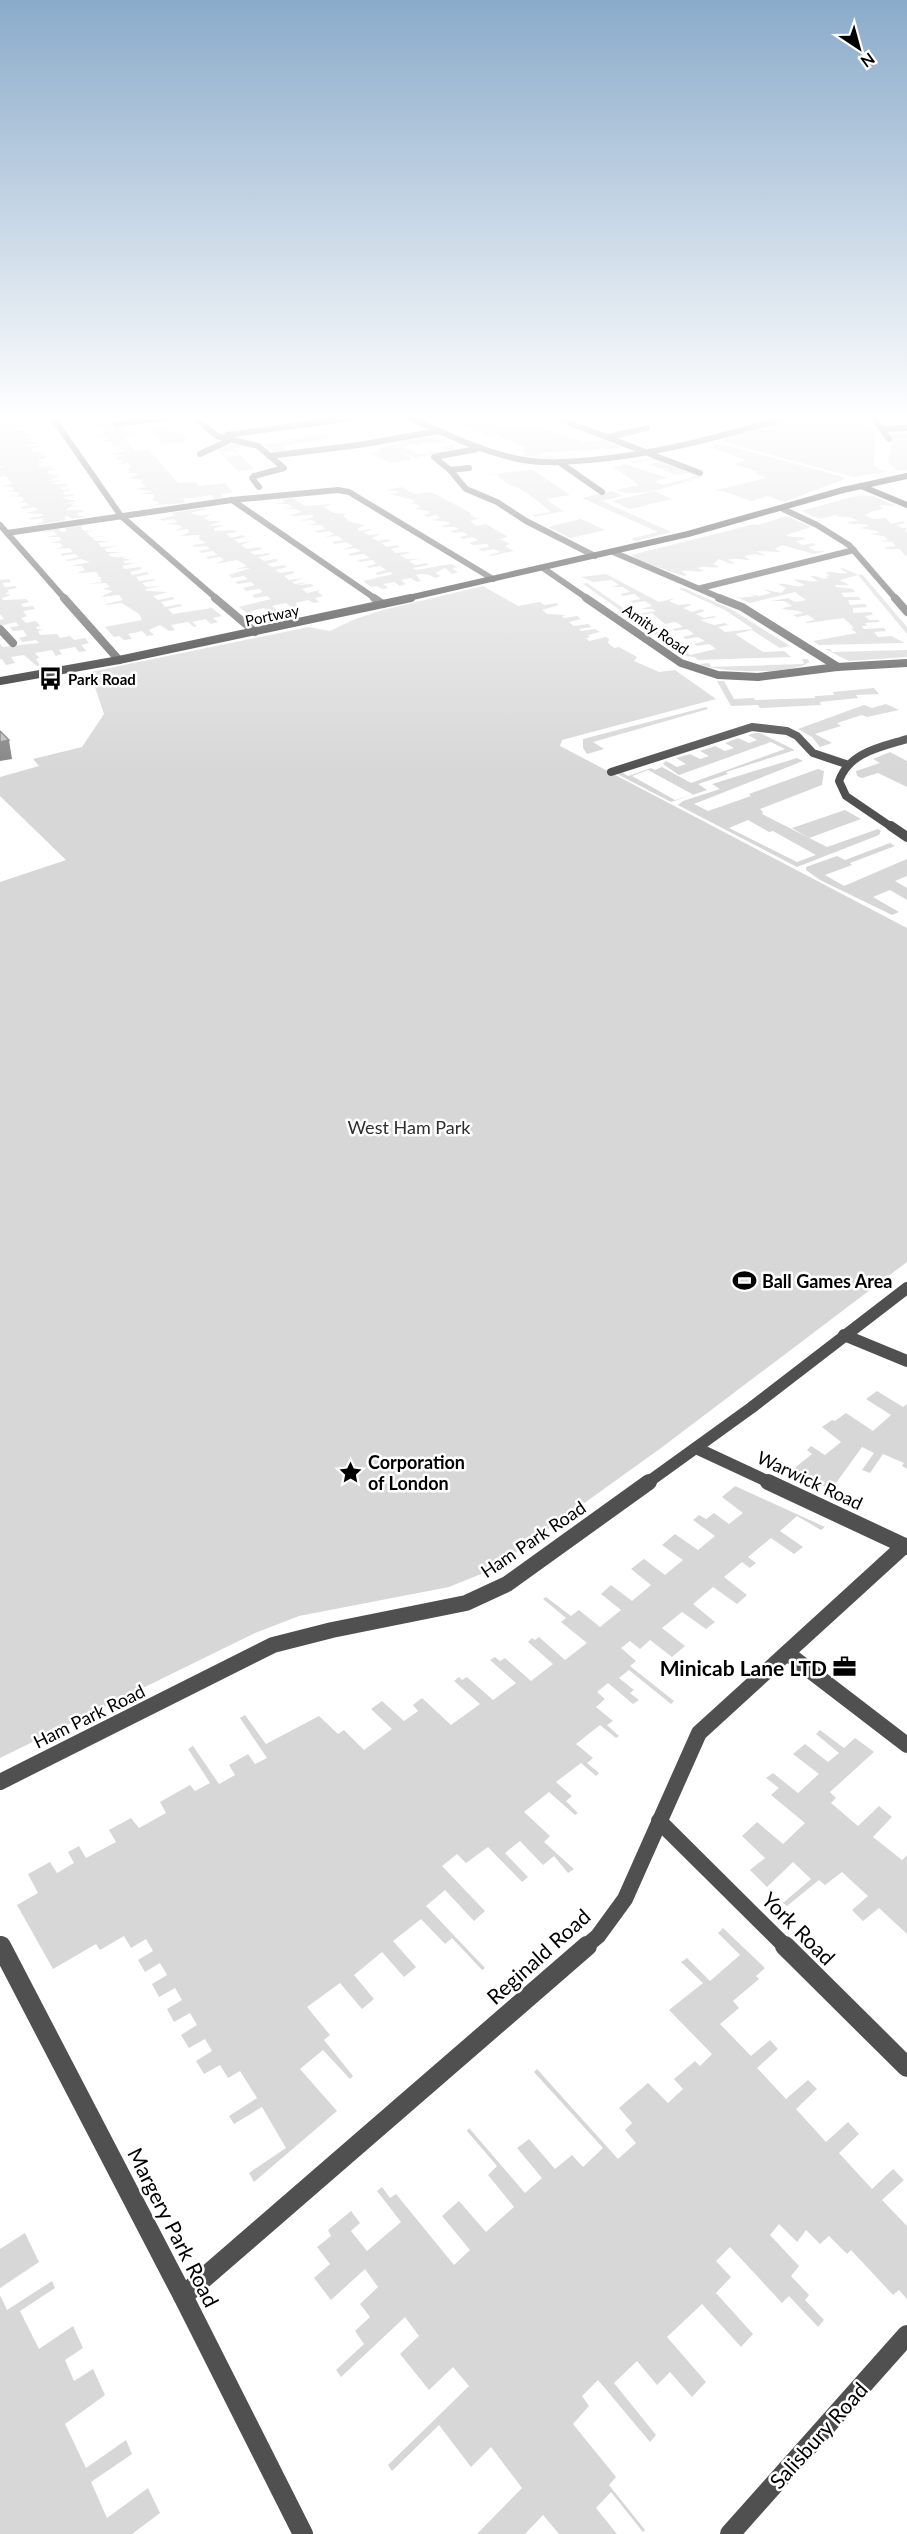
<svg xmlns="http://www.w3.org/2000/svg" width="907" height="2534" font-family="Lato,sans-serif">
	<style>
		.green { fill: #d7d7d7; fill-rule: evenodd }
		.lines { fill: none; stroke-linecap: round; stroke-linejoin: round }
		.street-far5 { stroke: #505050; stroke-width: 6 }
		.street-far4 { stroke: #505050; stroke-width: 8 }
		.street-far3 { stroke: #505050; stroke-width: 10 }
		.street-far2 { stroke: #505050; stroke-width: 12 }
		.street-far1 { stroke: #505050; stroke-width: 16 }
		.street { stroke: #505050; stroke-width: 20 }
		.secondary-far1 { stroke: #1d1d1d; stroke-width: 6 }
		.secondary { stroke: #1d1d1d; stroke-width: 8 }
		.shaded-wall { fill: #868686 }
		.building { fill: #c0c0c0; stroke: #868686; stroke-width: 1.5 }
		.labels { text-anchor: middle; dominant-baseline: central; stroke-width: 5; stroke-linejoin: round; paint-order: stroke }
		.far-street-label { font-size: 15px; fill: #000; stroke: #fff }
		.far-poi-label { font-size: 15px; font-weight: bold; fill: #000; stroke: #fff; text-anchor: start }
		.park-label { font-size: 18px; fill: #2e2e2e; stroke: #fff }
		.poi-label { font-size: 18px; font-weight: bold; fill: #000; stroke: #fff; text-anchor: start }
		.street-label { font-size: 18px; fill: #000; stroke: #fff }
		.near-poi-label { font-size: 21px; font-weight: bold; fill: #000; stroke: #fff; text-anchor: end }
		.near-street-label { font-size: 21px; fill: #000; stroke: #fff }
	</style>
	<rect width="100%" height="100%" fill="#fff"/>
	<!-- green -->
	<g class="green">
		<path d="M109 418 115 426H119L125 432 136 431 138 435 123 437 135 451 149 450 178 483 195 482 199 486 225 483 233 493 221 494 223 497 215 499 211 495 183 499 186 503 153 505 160 503 152 500 155 497 153 494H139L151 492 150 491 135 489 147 487 141 483 143 480 127 478 138 475 137 473H124L130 472 128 469 131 467 129 463 116 465 123 462 121 460 113 459 119 458 118 455 109 454 125 451 116 448 122 446 104 447 112 445 113 442 100 441 109 439 108 436H95L105 433 103 429 89 427 100 425 87 424 86 423 93 421 83 419Z"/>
		<path d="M455 418H495L499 421 527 418 529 419 501 424 508 428 535 425 567 438H572L583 442 604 440 622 447C592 451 566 450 536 454L541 457 551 456 557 459 521 455 528 454 521 450 528 448 497 436 504 433 489 436 462 424 449 426 442 422H444L442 420Z"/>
		<path d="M795 418H863C884 440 872 443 874 466L886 472 853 477 724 442 726 438Z"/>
		<path d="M13 422 15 426 27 425 15 427V430H30L24 431 25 434H32L27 435 28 438 35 439 30 440 31 442 39 443 25 446H40L31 449 32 452H45L38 453 47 457 38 460 44 462 38 463 40 467 53 466 47 468 57 470 47 471 48 474 60 475 49 481 63 480 49 484H66L67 486 60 487 62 490 69 489 70 491 63 492 65 495 72 494 74 496 61 498 77 501 63 504 77 503 71 505 80 506 70 507 66 510H82L84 512 77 513 79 516 87 517 72 519 68 516 64 517 66 520 35 525 44 521 42 518 31 520 29 518 43 516 42 514 25 513 38 510 35 507 22 509 20 507 29 505 26 502 16 503 24 500 22 497 10 496 19 495 17 492 5 491 14 490 12 487 0 486 13 484 5 476 0 477V468L4 467 0 466V424Z"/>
		<path d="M163 425 174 433 193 432 181 433 188 441 163 444 154 434H149L156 432 147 427Z"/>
		<path d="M325 434 331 436 315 438 326 437 329 439 281 446 287 451 275 452 264 444 295 441 286 440Z"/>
		<path d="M891 434 907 435V470L898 471 887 462 891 452Z"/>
		<path d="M425 437 437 438 446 442C435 444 428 441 418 443L422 446 412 444 402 447 420 455 431 453 427 451 436 452 447 450 442 447 452 445 455 447 449 451 415 458 402 452 413 459 390 463 371 453 381 451 377 449 400 444 399 441Z"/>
		<path d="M232 444 248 446 233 448 238 453 231 451 222 452 227 457 240 455 254 469 238 471 217 450Z"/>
		<path d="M722 444 844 477 845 479 784 502 768 496 751 501 723 491H712L767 478 755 473 758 472 734 464 745 460 709 447Z"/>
		<path d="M654 458 702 477C679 483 638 500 616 490L639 485 613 467 623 465 622 463 668 478 655 481 663 485 697 476 689 473 676 475 649 464 660 462C650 456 640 465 629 462Z"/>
		<path d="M533 470 570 495 546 499 563 511 535 517 532 515 551 512C541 504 521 486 509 485L498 477 500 476 497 474 479 475Z"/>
		<path d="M401 487 415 494 431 492 471 513 469 514 476 518 483 517 470 521 477 526 486 524 508 537 500 539 510 544 505 546 514 551 491 556 489 555 500 552 494 549 482 551 478 549 489 547 488 544 473 545 469 543 478 540 473 537 463 539 459 537 468 535 463 532 454 533 450 531 459 529C453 525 447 529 441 526L450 524 448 522 432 520 440 518 436 515 427 517 424 515 430 513 429 511 415 509 421 507 416 504H406L415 503 413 500 390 494 398 493 397 491H383Z"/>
		<path d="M612 491 623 496 602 501 671 532 636 541 631 539 658 532 582 498Z"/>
		<path d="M654 491 672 499 630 509 612 501Z"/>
		<path d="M859 495 873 496 896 506 879 505 883 509 869 512 870 513 865 515 873 519 886 518 891 524 903 521 906 523 896 525 902 528H907L905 531 907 533V557L899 549H887L885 547 896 546 892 542 878 541 888 540 884 536 869 534 879 533 877 531 859 528 869 526C861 522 854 526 847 522L858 521C851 515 843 519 835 515L820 519 801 511Z"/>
		<path d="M293 498 305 506 332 504 324 507 334 513 347 514 343 516 348 520 355 519 346 521 364 525 357 529 359 531 370 529 372 530 363 532 368 535 381 534 372 538 378 541 388 539 391 541 381 543 387 547 397 545 400 547 391 549 396 553 408 552 410 553 400 555 406 559H419L409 561 415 565 426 563 429 565 413 568 416 570 451 564 457 567 452 569 458 572 452 574 445 568 435 573 441 576 435 578C429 574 422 573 416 575L421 581 417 582 411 578 401 580 406 584 400 586 394 582 383 584 388 588 383 589 376 586 371 587 363 581 393 574 390 572 378 575 375 573 386 570 380 566 369 568 367 566 376 564 373 560 360 562 357 560 370 558 364 554 350 556 348 554 361 551 355 548 342 550 353 546 346 542 335 544 332 542 343 540 338 536 325 537 334 534 329 531 318 533 315 531 325 529 321 525H307L317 523 312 520 299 521 314 517 312 515 293 516 290 515 301 512 296 509H283L293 507 288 504H275L285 502 281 499Z"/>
		<path d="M205 508 207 509 190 513 201 516 212 514 203 518 209 521H222L208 526 225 525 213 529 215 531 234 530 237 532 226 534 231 538 243 535 245 537 234 540 239 543 251 541 241 545 247 549 259 547 262 549 250 552 255 555 268 553 270 555 258 557 264 561 276 559 278 561 267 564 272 567 284 565 287 567 275 570 280 573 292 571 295 573 284 576 289 580 304 578 292 582 295 584 308 582 297 585 311 584 314 586 302 589 307 593 320 590 318 592 323 596 315 598 319 602 313 603 308 600 295 603 299 606 292 608 286 603 272 606 278 611 270 612 264 608 251 611 256 616 252 617 239 607 271 599 267 596 255 598 252 595 263 592 259 589 246 591 243 588 255 585 251 582 238 584 235 582 248 579 243 576 232 578 229 575 251 568 235 569 247 566 237 560 215 564 224 560 220 557 208 559 206 557 217 555 213 551 201 553 199 551 210 549 206 546 195 547 192 545 206 543 199 539 200 535 180 536 190 532 187 529 174 531 182 528 179 525 167 524 177 522 174 519 162 521 160 519 176 515 170 513 155 515Z"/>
		<path d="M787 516 811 527 786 535C793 539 800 535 806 539L796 541 802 545 813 543 816 545 808 547 815 551H826L814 554 782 545 775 549 781 552 756 551 766 556 754 554 744 556 750 560C743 561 738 557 728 560L735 563 731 564 719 559 713 564 719 567C712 569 708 565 697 568L704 571C696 573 691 569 681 571L687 575 684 576 639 561 631 555 755 524 758 525Z"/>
		<path d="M581 519 605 530 571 538 548 527Z"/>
		<path d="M86 525 81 527 84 531 98 530 86 532 91 537 105 536 92 538 96 541H111L98 543 101 547 117 546 104 549 107 552H123L108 554C112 559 120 557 127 556L122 558 131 560 123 561 125 563H136L122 566 125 569 140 567 142 569 130 572 132 575 147 572 149 574 136 577 139 581 153 579 156 580 142 583 146 587 161 586 145 589 147 591 168 592 153 596 158 600 172 597 175 599 161 602 165 607 180 604 182 606 168 609 173 614 212 608 222 616 213 618 218 622 211 624 206 619 192 622 197 626 194 627 188 622 171 625 175 630 169 631 160 625 149 630 154 635 147 636 142 631 128 634 132 639 124 640 119 636 114 637 105 627 142 620 139 614 122 603 107 605 106 604 123 600 119 595 101 597 113 591 103 589 110 587 106 583 88 584 102 582 100 579 102 578 97 576 99 575 96 572 77 573 85 570 82 566H71L90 562 81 559 67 561 66 560 79 557 75 554 62 556 60 554 73 552 70 548 56 549 63 546 60 543H50L62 540 59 537H45L57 535 54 531 40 532 58 529 62 532 67 531 65 528Z"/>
		<path d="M842 568 859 575 862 574 907 627V634L858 575 840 580 849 585H835L836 587 853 589 855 592 841 593 844 597H859L861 600H848L850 605 865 604 867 607 853 608V613L871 612 873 615 865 616 869 620H878L880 622 865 623 867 626H862L864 629 884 628 886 631 874 632 878 637 891 636 905 643 819 645 813 641 857 633 851 629 854 628 844 618 807 623 805 622 815 620 808 615 797 617 793 615 803 613C795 608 789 612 782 608L792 606 784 601H771L788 598 795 602 806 600 795 592 750 603 734 596 741 598 755 596 747 593 759 596 771 593 763 589 781 593 786 588 778 584C788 582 796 589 805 585L794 580C803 578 809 583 818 581L810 576C817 575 821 580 829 578L826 576 830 575 825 573C833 570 839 575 848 573L840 569Z"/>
		<path d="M606 574 659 602 676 598 669 601 678 605 690 604 691 605 683 608 692 612 701 609 705 611 696 614 704 618 714 616 717 617 700 620 714 625 725 623 728 625 718 627 725 632 753 629 725 610 679 589 683 588 731 609 790 646 780 648 752 630 735 634 763 652 784 651 791 657 698 660 694 657 686 656 644 627 649 626 690 655 716 649 709 644 697 646 694 644 705 641 698 637 686 639 683 637 694 634 687 629 675 631 672 629 683 627 676 622 665 624 652 613 636 616 642 621 637 622 583 584 587 583 633 615 656 611 652 609H641L652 606 645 601 633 603 630 601 641 599 634 594 623 596 620 594 630 592 623 587H611L619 585 612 580 593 582 581 577Z"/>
		<path d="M9 579 11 582 2 583 5 587 15 586 17 588 7 590 9 592 5 593 11 595 2 598 3 600 26 599 29 602 21 604 24 607 33 606 35 609 23 611 27 616 21 618 26 623 36 621 40 626 36 627 37 629 43 630 38 631 40 635 57 634 60 638 70 636 74 640 85 638 89 643 81 645 86 651 79 652 75 647 59 650 62 654 56 656 52 650 35 653 39 658 36 659 40 665 37 666 24 655 11 657 15 663 6 665 2 659H0V644L3 647 39 643 36 640 22 642 19 638 27 636 23 630 13 631 10 627 19 626 16 622 0 626V620L4 619 0 614V580Z"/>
		<path d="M483 586 518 606 540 602 544 605 556 603 559 605 542 610 547 614 567 615 562 616 564 618 577 616 581 619 569 622 574 626 588 624 592 627 579 629 581 631 595 629 600 632 588 635 590 637 586 638 589 641 606 637 609 639 608 643 614 648 619 647 637 657 634 661 659 672 675 670 716 699 562 740 560 746 907 928V1262L661 1448 491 1570 449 1587 299 1616 255 1633 0 1758V882L66 860 0 796V777L39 766 33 759 82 747 104 714 90 672 308 627 330 631 355 619 383 610Z"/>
		<path d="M825 649H830L832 652 907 650V657L849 661Z"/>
		<path d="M802 659H808L809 662C794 675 718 673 699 664L709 663 711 667 804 664Z"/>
		<path d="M717 681H724L734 699 754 698 755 700 815 698V696L834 695 833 692 874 688 879 694 856 695 858 698 820 702 821 705 760 708 758 705 731 706Z"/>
		<path d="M886 704 899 710 867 717 862 715 837 723 841 726 815 734 832 743 820 747 812 737 798 729 864 705 872 708Z"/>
		<path d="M706 707 708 709 593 742 604 749 587 754 583 748V739Z"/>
		<path d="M755 733H760L795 750 726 772 728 774 698 784 707 790 671 802 617 774 622 772 628 776 651 768 655 770 662 767 691 783 785 749 771 742 679 775 663 764 666 761 677 767 686 764 676 758 690 754 700 759 709 756 700 751 715 746 725 751 734 748 725 743 738 738 749 743 757 740 748 735ZM648 770 692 794V795L675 800 632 776Z"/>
		<path d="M890 752 907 761V787L878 773 862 778 857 776 856 771 880 763 873 759Z"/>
		<path d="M797 758 803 761 694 804 708 811 751 796 749 794 818 769 824 771 822 785 760 809 763 812 762 814 827 847 878 829 881 831 879 835 797 867 678 805 683 801 720 789 712 784ZM748 820 769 832 773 831 816 855 797 862 729 828Z"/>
		<path d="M845 810 861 819 809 838 792 828Z"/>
		<path d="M890 843 895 846 850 863 852 865 825 875 844 886 907 859V876L895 881 907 888V900L890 890 873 897 899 912 892 915 820 880 806 870V867L837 856 845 860Z"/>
		<path d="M877 1391 903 1407 907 1404V1469L902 1466 904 1463 883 1454 870 1473 862 1470 874 1453 862 1447 831 1490 791 1471 812 1454 807 1450 811 1446 825 1455 841 1442 822 1427 832 1420 835 1421 846 1413 873 1431 891 1415 866 1399Z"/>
		<path d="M735 1486 825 1527 821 1530 797 1516 780 1531 803 1547 794 1554 771 1538 748 1557 756 1563 750 1568 742 1562 724 1577 747 1595 737 1604 713 1587 693 1604 715 1622 706 1629 682 1612 662 1628 685 1646 672 1657 650 1640 640 1649 630 1641 621 1648 636 1661 630 1666 674 1701 671 1704 629 1670 619 1678 634 1690 630 1693 639 1700 633 1704 608 1683 597 1692 605 1699 596 1707 613 1721 607 1725 619 1736 616 1738 600 1725 576 1744 593 1758 587 1763 599 1773 596 1776 581 1763 556 1782 572 1796 566 1801 578 1813 575 1815 549 1792 524 1812 550 1836 544 1842 574 1869 568 1873 554 1856 543 1865 520 1841 505 1853 528 1877 522 1882 488 1847 466 1863 457 1854 442 1866 485 1911 474 1921 445 1890 426 1906 485 1968 482 1970 452 1938 445 1944 421 1919 393 1941 416 1967 404 1977 382 1952 354 1975 374 1999 362 2009 340 1983 307 2007 330 2035 324 2040 353 2076 350 2079 323 2050 300 2069 337 2111 254 2182 249 2173 286 2148 262 2107 234 2124 229 2116 257 2098 240 2071 228 2078 220 2065 204 2074 196 2061 212 2051 205 2039 189 2048 181 2035 197 2025 190 2013 174 2022 167 2009 182 2000 175 1988 159 1997 152 1984 167 1975 160 1963 145 1972 138 1960 153 1951 146 1939 131 1948 124 1936 100 1950 96 1944 53 1969 17 1905 38 1893 28 1874 50 1862 57 1873 74 1863 68 1852 79 1846 86 1858 116 1842 109 1830 131 1818 139 1828 166 1813 160 1802 190 1785 195 1791 210 1783 188 1749 193 1746 219 1784 235 1775 229 1765 248 1754 255 1764 267 1758 240 1718 245 1715 266 1744 319 1716 338 1734 344 1730 364 1750 392 1729 371 1709 382 1701 404 1721 418 1711 413 1705 422 1698 451 1725 480 1704 454 1681 459 1677 462 1680 467 1677 493 1700 516 1683 490 1660 495 1657 500 1661 505 1658 531 1681 553 1664 528 1642 532 1638 535 1640 539 1637 565 1660 587 1643 561 1622 566 1618 543 1599 546 1597 571 1616 579 1610 600 1627 621 1610 601 1594 611 1585 632 1601 651 1585 631 1569 644 1559 665 1575 683 1560 662 1545 675 1534 698 1550 715 1536 693 1520 699 1515 706 1519 714 1513 729 1524 743 1513 722 1497Z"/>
		<path d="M820 1730 844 1748 855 1738 874 1752 830 1792 836 1798 831 1803 858 1826 879 1806 892 1817 873 1837 902 1860 907 1855V1934L879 1908 863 1921 852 1910 868 1896 842 1872 825 1885 819 1880 787 1906 783 1903 811 1879 793 1862 767 1887 750 1870 765 1858 742 1836 757 1822 783 1844 805 1823 771 1795 779 1788 766 1778 773 1773 798 1793 819 1774 793 1754 805 1744 828 1762 839 1753 816 1734Z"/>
		<path d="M723 1928 765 1968 756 1976 759 1979 733 2001 739 2008 720 2024 751 2056 770 2040 778 2049 757 2068 786 2099 808 2080 817 2089 796 2109 826 2142 848 2122 859 2134 839 2153 872 2189 893 2169 904 2180 882 2200 907 2226V2299L899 2290 893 2295 851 2250 847 2254 829 2236 820 2244 806 2230 797 2242 779 2224 770 2235 799 2266 791 2276 809 2295 805 2300 824 2320 818 2327 789 2296 782 2303 730 2247 716 2261 731 2277 716 2293 753 2334 741 2347 702 2304 667 2337 706 2382 692 2397 670 2372 657 2385 637 2361 614 2383 656 2435 650 2442 598 2380 582 2396 589 2406 573 2424 616 2477 609 2485 645 2530 643 2532 611 2492 596 2508 617 2534H559L543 2515 525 2534H477L522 2488 491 2447 471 2467 439 2425 392 2471 388 2465 469 2386 453 2367 429 2390 400 2354 419 2336 405 2317 341 2377 336 2370 364 2344 355 2331 370 2317 360 2304 378 2287 365 2269 331 2300 314 2278 330 2264 317 2247 331 2236 328 2230 351 2211 360 2223 351 2231 367 2251 401 2222 377 2191 382 2187 390 2198 396 2194 454 2265 470 2250 442 2216 459 2201 486 2232 514 2207 488 2175 497 2166 467 2131 469 2128 525 2193 542 2178 517 2148 529 2139 555 2169 572 2155 583 2167 603 2148 534 2072 537 2069 618 2159 636 2143 625 2130 632 2123 619 2108 648 2083 668 2103 683 2089 674 2079 695 2061 700 2066 712 2054 669 2010 703 1983 681 1962 687 1958 710 1981 740 1955 718 1933Z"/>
		<path d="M25 2233 39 2262 0 2288V2249Z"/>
		<path d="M52 2281 55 2288 20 2311 39 2349 73 2326 83 2348 65 2360 74 2381 93 2369 105 2395 65 2424 86 2468 126 2440 132 2454 91 2482 107 2518 148 2488 160 2513 132 2534H0V2295L7 2310Z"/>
	</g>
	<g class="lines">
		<!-- street-far5 -->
		<g class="street-far5">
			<path d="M53 418 121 516 217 599"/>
			<path d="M195 418 217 436 258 446 284 468 254 476 252 478 259 487"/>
			<path d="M411 418C446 434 480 451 518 459 543 464 566 462 591 460 657 454 720 437 784 418"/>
			<path d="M563 418 562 420 700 473"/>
			<path d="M874 418 889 439"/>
			<path d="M116 424 164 418"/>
			<path d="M883 429 906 428"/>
			<path d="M227 435 351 418"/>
			<path d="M608 437 647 428"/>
			<path d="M477 449 434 457 450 470 466 489 497 502 526 521 595 556"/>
			<path d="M200 454 232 439"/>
			<path d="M269 456 359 445 438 431"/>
			<path d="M559 462 602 492"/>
			<path d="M450 470 469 468"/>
			<path d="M232 500 376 599"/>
			<path d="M783 509 817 525 849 545 896 599"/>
			<path d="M0 525 65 599"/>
			<path d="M7 533 232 500 338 490 349 492 493 579"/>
			<path d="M613 552 723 599"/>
			<path d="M543 568 588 599"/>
			<path d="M701 588 854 550"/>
		</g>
		<!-- street-far4 -->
		<g class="street-far4">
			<path d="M64 598 119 660"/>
			<path d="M215 598 255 632"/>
			<path d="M374 598 383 604"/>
			<path d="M586 598 681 663 718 675 758 677 837 667 907 663"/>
			<path d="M719 598 742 607 838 667"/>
			<path d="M895 598 907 612"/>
			<path d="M0 629 13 643"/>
			<path d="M611 772 752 727 787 731 797 736 813 753 846 764"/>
			<path d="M893 828 846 796 839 781C849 752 881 747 907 739"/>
		</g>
		<!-- street-far3 -->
		<path class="street-far3" d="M891 826 907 837"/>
		<!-- street-far2 -->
		<g class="street-far2">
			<path d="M844 1335 907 1361"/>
			<path d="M696 1448 771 1483"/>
			<path d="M647 1483 751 1408 907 1288"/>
		</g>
		<!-- street-far1 -->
		<g class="street-far1">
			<path d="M768 1482 907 1547"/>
			<path d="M787 1653 907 1745"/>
			<path d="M0 1782 273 1645 332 1630 466 1603 507 1584 649 1482"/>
			<path d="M659 1821 786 1947"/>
			<path d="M0 1944 2 1947"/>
			<path d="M585 1947 598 1936 625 1899 699 1733 904 1546"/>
		</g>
		<!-- street -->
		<g class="street">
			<path d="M1 1946 183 2296 303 2534"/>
			<path d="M785 1946 907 2067"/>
			<path d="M183 2296 587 1946"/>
			<path d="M730 2534 907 2335"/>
		</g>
		<!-- secondary-far1 -->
		<g class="secondary-far1">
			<path d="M861 486 907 505"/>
			<path d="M404 599 688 534 843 490 907 476"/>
		</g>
		<!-- secondary -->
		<path class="secondary" d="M0 681 119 660 411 598"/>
	</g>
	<!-- shaded-wall -->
	<path class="shaded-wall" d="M9 740 12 759 0 761V742Z"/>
	<!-- building -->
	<path class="building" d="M0 731 9 740 0 742Z"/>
	<!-- sky -->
	<linearGradient id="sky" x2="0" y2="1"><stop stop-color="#8aabca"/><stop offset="0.54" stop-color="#fff"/><stop offset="1" stop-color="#fff" stop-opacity="0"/></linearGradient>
	<rect width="907" height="773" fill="url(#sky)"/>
	<!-- icons -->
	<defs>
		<symbol id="bus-bare" viewBox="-9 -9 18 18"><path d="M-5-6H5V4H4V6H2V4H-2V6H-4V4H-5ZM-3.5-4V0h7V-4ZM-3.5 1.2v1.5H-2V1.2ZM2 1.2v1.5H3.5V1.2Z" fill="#000" stroke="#fff" stroke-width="2.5" paint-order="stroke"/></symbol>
		<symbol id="stadium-bare" viewBox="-9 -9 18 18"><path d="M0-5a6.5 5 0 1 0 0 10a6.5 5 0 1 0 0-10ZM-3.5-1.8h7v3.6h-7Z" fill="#000" stroke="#fff" stroke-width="2.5" paint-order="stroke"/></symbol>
		<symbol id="sight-bare" viewBox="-9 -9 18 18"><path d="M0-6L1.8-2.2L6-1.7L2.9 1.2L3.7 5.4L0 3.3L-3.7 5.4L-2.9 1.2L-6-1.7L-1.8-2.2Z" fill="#000" stroke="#fff" stroke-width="2.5" paint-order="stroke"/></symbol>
		<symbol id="office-bare" viewBox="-9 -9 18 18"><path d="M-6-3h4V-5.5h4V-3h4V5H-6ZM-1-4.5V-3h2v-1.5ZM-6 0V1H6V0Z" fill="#000" stroke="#fff" stroke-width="2.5" paint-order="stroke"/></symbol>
	</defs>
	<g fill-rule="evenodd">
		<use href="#bus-bare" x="34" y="662" width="33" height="33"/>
		<use href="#stadium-bare" x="728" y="1264" width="33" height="33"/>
		<use href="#sight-bare" x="334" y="1456" width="33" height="33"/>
		<use href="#office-bare" x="828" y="1650" width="33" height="33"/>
	</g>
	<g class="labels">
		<!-- far-street labels -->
		<g class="far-street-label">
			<text transform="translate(272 615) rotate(-12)">Portway</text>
			<text transform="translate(656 629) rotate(35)">Amity Road</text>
		</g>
		<!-- far-poi labels -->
		<g class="far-poi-label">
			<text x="68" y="679">Park Road</text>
		</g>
		<!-- park labels -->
		<g class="park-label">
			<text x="409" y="1127">West Ham Park</text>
		</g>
		<!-- poi labels -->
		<g class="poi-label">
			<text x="762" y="1281">Ball Games Area</text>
			<text x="368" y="1462">Corporation<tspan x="368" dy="21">of London</tspan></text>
		</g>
		<!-- street labels -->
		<g class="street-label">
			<text transform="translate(810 1480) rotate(25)">Warwick Road</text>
			<text transform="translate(533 1539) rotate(-34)">Ham Park Road</text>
			<text transform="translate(89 1716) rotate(-26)">Ham Park Road</text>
		</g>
		<!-- near-poi labels -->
		<g class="near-poi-label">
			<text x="827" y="1667">Minicab Lane LTD</text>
		</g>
		<!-- near-street labels -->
		<g class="near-street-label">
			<text transform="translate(799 1928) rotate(45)">York Road</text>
			<text transform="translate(538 1956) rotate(-42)">Reginald Road</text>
			<text transform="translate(174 2227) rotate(63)">Margery Park Road</text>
			<text transform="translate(818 2435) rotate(-48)">Salisbury Road</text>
		</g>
	</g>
	<!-- north arrow -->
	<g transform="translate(859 48) rotate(144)" stroke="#ffffff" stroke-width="4.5" paint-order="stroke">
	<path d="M0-4.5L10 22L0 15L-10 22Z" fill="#000000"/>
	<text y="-9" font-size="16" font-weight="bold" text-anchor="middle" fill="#000000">N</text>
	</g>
</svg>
